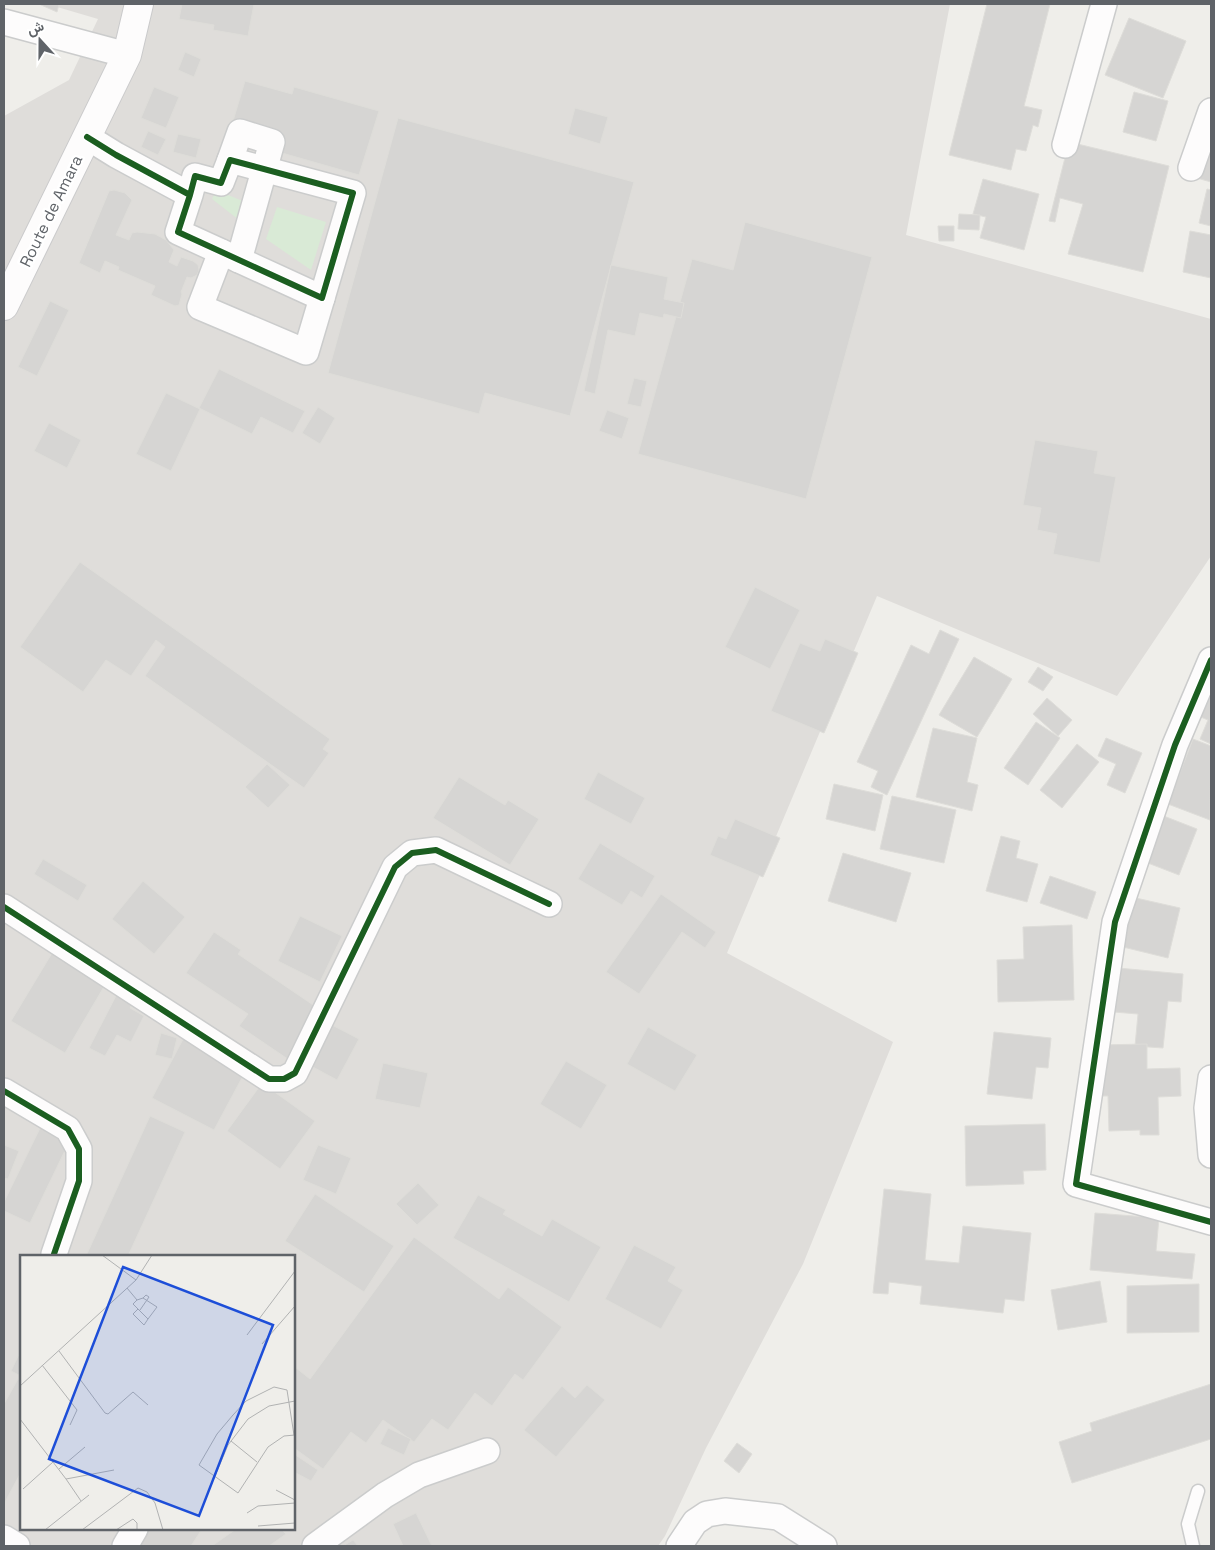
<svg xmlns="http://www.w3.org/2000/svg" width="1215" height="1550" font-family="'Space Grotesk',Vazirmatn,sans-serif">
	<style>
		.industrial { fill: #dfddda; fill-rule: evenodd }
		.green { fill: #d9ead6 }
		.building { fill: #d6d5d3; stroke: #deddd9 }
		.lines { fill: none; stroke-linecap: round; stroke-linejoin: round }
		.lane-casing { stroke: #cbcccc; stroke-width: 15 }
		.street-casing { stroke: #cbcccc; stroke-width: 28 }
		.secondary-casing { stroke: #cacacb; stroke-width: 30 }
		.lane { stroke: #fdfcfc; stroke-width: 12 }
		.street { stroke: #fdfcfc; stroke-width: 25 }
		.secondary { stroke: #fdfcfc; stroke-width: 28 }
		.cycleway-casing { stroke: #fff; stroke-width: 9 }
		.cycleway { stroke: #1b5e20; stroke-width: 6 }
		.labels { text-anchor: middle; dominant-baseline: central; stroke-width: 5; stroke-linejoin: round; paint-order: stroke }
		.street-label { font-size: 16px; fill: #5f6368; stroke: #fff }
		.inset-road { fill: none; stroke: #b1b2b2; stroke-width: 1 }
		.view { fill: #1d4ed8; fill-opacity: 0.15; stroke: #1d4ed8; stroke-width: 2.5 }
		.inset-edge { fill: none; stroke: #5f6368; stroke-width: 2.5 }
	</style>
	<rect width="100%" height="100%" fill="#efeeea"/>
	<!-- industrial -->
	<path class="industrial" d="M47 4H950L906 235 1211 319V556L1117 696 877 596 727 953 893 1042 803 1264 706 1448 665 1536 658 1546H4V116L69 80 98 19ZM21 1256H294V1529H21Z"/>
	<!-- green -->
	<g class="green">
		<path d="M216 190 245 202 239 220 212 199Z"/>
		<path d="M277 207 326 222 311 270 266 239Z"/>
	</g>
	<!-- building -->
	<g class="building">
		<path d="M39 4H59L57 12Z"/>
		<path d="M182 4H254L248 36 213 30 214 25 179 19Z"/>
		<path d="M987 4H1050L1024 106 1042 110 1038 127 1033 125 1026 151 1016 149 1011 170 949 155Z"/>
		<path d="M1129 18 1186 41 1163 98 1105 75Z"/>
		<path d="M185 52 201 59 194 77 178 70Z"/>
		<path d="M245 81 292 94 294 87 379 111 359 175 275 151 280 135 233 121Z"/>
		<path d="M154 87 179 97 166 128 141 118Z"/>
		<path d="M1134 92 1168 101 1156 141 1123 132Z"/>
		<path d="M575 108 608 117 600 144 568 134Z"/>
		<path d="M398 118 634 182 570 416 485 393 479 414 328 373Z"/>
		<path d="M1211 127V182L1197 178Z"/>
		<path d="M148 131 166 139 158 155 141 147Z"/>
		<path d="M178 134 201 139 196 158 173 152Z"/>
		<path d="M1069 142 1169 166 1143 272 1068 254 1083 204 1060 198 1055 222 1049 221Z"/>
		<path d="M983 179 1039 194 1024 250 980 238 986 217 973 214Z"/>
		<path d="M1207 189 1211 190V226L1199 223Z"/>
		<path d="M114 190 125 193 132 200 116 235 129 240 132 233 137 232 155 234 166 240 174 250 169 262 177 266 181 257 193 261 198 265 199 270 197 275 191 278 187 277 181 292 182 294 179 305 175 306 151 295 155 286 118 270 119 267 105 261 100 273 79 263 109 191Z"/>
		<path d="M959 214 980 215 979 230 958 229Z"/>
		<path d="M745 222 872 257 806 499 638 454 692 259 733 270Z"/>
		<path d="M938 226H954V241H939Z"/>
		<path d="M1190 231 1211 235V278L1183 272Z"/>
		<path d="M611 265 668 277 664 299 684 303 681 318 664 314 663 318 640 313 635 336 608 330 595 394 584 391Z"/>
		<path d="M50 301 69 310 37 376 18 367Z"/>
		<path d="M219 369 305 411 293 433 261 417 252 434 199 408Z"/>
		<path d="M634 378 647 381 641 407 627 404Z"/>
		<path d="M166 393 200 409 171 471 136 454Z"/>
		<path d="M318 407 335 418 320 444 302 433Z"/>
		<path d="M607 410 629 418 622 439 599 431Z"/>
		<path d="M49 423 81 440 67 468 34 451Z"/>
		<path d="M1035 440 1098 451 1094 473 1116 477 1100 563 1053 554 1057 534 1037 530 1041 508 1023 505Z"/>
		<path d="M80 562 330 739 323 749 329 753 304 788 145 676 165 647 156 640 131 676 106 660 83 692 20 647Z"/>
		<path d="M755 587 800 610 770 669 725 647Z"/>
		<path d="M940 630 959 639 887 795 871 787 878 771 857 762 911 645 929 654Z"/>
		<path d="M825 639 858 653 824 733 771 711 800 643 820 651Z"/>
		<path d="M974 657 1012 679 977 737 939 715Z"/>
		<path d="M1211 662V744L1200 739 1208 720 1191 713Z"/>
		<path d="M1038 667 1053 677 1043 691 1028 682Z"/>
		<path d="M1047 698 1072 720 1058 736 1033 714Z"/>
		<path d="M1036 722 1060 738 1028 785 1004 768Z"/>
		<path d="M933 728 977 738 967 782 978 785 972 811 916 797Z"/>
		<path d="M1106 738 1142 753 1125 793 1107 785 1116 764 1098 756Z"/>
		<path d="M1193 739 1211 746 1210 820 1168 804Z"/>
		<path d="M1077 744 1099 762 1062 808 1040 790Z"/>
		<path d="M267 764 290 785 268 808 245 787Z"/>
		<path d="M598 772 645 798 631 824 584 799Z"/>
		<path d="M459 777 505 805 508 800 539 819 510 865 433 818Z"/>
		<path d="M834 784 883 795 875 831 826 819Z"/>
		<path d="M892 796 956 810 944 863 880 849Z"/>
		<path d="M1156 813 1197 829 1179 875 1135 858Z"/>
		<path d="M735 819 780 838 763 877 710 855 718 836 726 839Z"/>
		<path d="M1001 836 1020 841 1016 858 1038 864 1027 902 986 891Z"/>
		<path d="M600 843 655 876 642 898 631 891 622 905 578 879Z"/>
		<path d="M843 853 911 873 896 922 828 901Z"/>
		<path d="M43 859 87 885 78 901 34 874Z"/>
		<path d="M1050 876 1096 892 1087 919 1040 903Z"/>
		<path d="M143 881 185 917 154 954 112 919Z"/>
		<path d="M661 894 716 932 705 948 682 932 639 994 606 972Z"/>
		<path d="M1127 896 1180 908 1168 958 1115 945Z"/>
		<path d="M300 916 342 936 320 982 278 961Z"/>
		<path d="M1072 925 1074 1000 998 1002 997 960 1024 959 1023 927Z"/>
		<path d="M214 932 241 950 238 954 328 1015 295 1064 239 1026 248 1014 186 973Z"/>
		<path d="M52 953 105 985 65 1053 11 1021Z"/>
		<path d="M1118 968 1183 974 1181 1002 1168 1001 1163 1048 1135 1046 1138 1014 1114 1012Z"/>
		<path d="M120 988 136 996 130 1008 144 1016 131 1042 117 1035 105 1056 89 1048Z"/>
		<path d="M332 1025 359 1039 337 1080 311 1066Z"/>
		<path d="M190 1026 252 1059 214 1130 152 1098Z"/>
		<path d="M648 1027 697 1055 675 1091 627 1064Z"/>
		<path d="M994 1032 1051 1038 1048 1068 1036 1067 1032 1099 987 1094Z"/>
		<path d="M161 1033 177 1038 172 1059 155 1055Z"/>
		<path d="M1147 1044V1069L1180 1068 1181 1096 1158 1097 1159 1135H1140V1130L1109 1131 1108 1096H1101L1099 1045Z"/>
		<path d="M566 1061 607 1085 581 1129 540 1104Z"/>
		<path d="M383 1063 428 1073 420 1108 375 1099Z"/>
		<path d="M262 1083 315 1121 280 1169 227 1131Z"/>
		<path d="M150 1116 185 1132 128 1256H86Z"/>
		<path d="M43 1122 72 1136 30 1223 4 1211V1202Z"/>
		<path d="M1045 1124 1046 1170 1023 1171 1024 1184 966 1186 965 1126Z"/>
		<path d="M4 1145 19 1151 8 1179 4 1178Z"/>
		<path d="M318 1145 351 1158 336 1194 303 1180Z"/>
		<path d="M418 1183 439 1205 417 1225 396 1204Z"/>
		<path d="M884 1189 931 1194 925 1260 959 1263 963 1226 1031 1233 1024 1301 1005 1299 1003 1313 920 1304 922 1286 889 1282 888 1294 873 1293Z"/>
		<path d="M315 1194 394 1246 364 1292 285 1241Z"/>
		<path d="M478 1195 506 1210 503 1214 542 1236 552 1219 601 1247 569 1302 453 1238Z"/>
		<path d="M1095 1213 1159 1218 1156 1251 1195 1254 1192 1279 1090 1270Z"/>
		<path d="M414 1237 499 1299 508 1287 562 1327 523 1380 515 1374 492 1406 475 1393 448 1430 432 1419 414 1442 383 1420 366 1443 351 1432 323 1469 294 1448V1369L295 1367 310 1379Z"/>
		<path d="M634 1245 676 1267 668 1281 683 1290 661 1329 605 1299Z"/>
		<path d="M1100 1281 1107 1322 1058 1330 1051 1290Z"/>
		<path d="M1199 1284V1332L1127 1333V1286Z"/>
		<path d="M21 1350V1376L11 1371Z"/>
		<path d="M18 1379 21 1380V1472L4 1504V1404Z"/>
		<path d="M1211 1384V1439L1072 1483 1059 1442 1092 1431 1090 1423Z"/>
		<path d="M587 1385 605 1400 556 1457 524 1430 562 1386 575 1398Z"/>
		<path d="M388 1428 411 1439 404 1455 380 1444Z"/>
		<path d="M737 1443 752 1454 739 1473 724 1461Z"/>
		<path d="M294 1454 318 1470 311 1481 294 1472Z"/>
		<path d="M416 1513 432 1546H403L393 1524Z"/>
		<path d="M143 1529H202L191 1546H132Z"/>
		<path d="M236 1529H281L286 1534 269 1546H212Z"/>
		<path d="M353 1540 358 1546H343Z"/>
	</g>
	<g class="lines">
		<defs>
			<path id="lane" d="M1193 1546 1188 1524 1198 1491"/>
			<g id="street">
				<path d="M4 22 127 55"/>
				<path d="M87 137 116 155 190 195 178 232 322 298 353 193 230 160 221 183 195 176 190 195"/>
				<path d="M1065 145 1104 4"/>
				<path d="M230 160 240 132 272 142 239 260"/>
				<path d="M1191 168 1211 111"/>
				<path d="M221 252 200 307 306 352 322 298"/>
				<path d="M1211 660 1175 745 1115 922 1076 1184 1211 1222"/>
				<path d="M4 907 269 1079H284L295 1073 395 867 412 853 436 850 549 904"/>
				<path d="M1211 1078 1207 1108 1211 1155"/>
				<path d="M4 1091 68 1129 79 1149V1181L54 1254"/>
				<path d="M4 1538 17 1546"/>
				<path d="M125 1546 135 1529"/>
				<path d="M315 1546 385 1495 419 1475 487 1451"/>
				<path d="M679 1546 695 1522 707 1514 725 1511 778 1517 824 1546"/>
			</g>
			<path id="secondary" d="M4 306 127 55 139 4"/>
		</defs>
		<!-- lane casing -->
		<use href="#lane" class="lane-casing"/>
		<!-- street casing -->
		<use href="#street" class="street-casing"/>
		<!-- secondary casing -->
		<use href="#secondary" class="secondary-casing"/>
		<!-- lane -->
		<use href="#lane" class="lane"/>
		<!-- street -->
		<use href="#street" class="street"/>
		<!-- secondary -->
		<use href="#secondary" class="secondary"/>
		<defs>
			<g id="cycleway">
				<path d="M87 137 116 155 190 195 178 232 322 298 353 193 230 160 221 183 195 176 190 195"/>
				<path d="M1211 660 1175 745 1115 922 1076 1184 1211 1222"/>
				<path d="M4 907 269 1079H284L295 1073 395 867 412 853 436 850 549 904"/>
				<path d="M4 1091 68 1129 79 1149V1181L54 1254"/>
			</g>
		</defs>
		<!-- cycleway casing -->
		<use href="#cycleway" class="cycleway-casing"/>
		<!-- cycleway -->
		<use href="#cycleway" class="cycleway"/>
	</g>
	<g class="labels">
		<!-- street labels -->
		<g class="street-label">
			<text transform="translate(51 211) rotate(-64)">Route de Amara</text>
		</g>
	</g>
	<!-- overview -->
	<g transform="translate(20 1255)">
		<rect width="275" height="275" fill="#efeeea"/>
		<path class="inset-road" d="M82 0 116 25M107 33 117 45 113 49 128 64 137 52 123 43 117 45M118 54 113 59 124 70 128 64M120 55 129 42 126 40 123 43M227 80 275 16M242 89 275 51M39 96 85 158 88 159 113 137 128 150M22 110 57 155 50 170M0 131 116 25 132 0M0 164 46 224 94 215M274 180 267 135 254 132 226 146 213 160 197 179 179 210 218 238 248 192 264 181 275 180M211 186 237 207M39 214 65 192M195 221 208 190 228 164 249 151 275 146M46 224 61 246M3 234 33 207M256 235 275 245M227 258 238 251 275 248M238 271 275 268M25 275 69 240M62 275 118 233 127 237 135 248 143 275M96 275 113 264 117 268V275"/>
		<path class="view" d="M103 12 253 70 179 261 29 204Z"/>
		<rect width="275" height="275" class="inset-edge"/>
	</g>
	<!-- border -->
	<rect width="1215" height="1550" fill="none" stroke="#5f6368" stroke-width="10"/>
	<!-- north arrow -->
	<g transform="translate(40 40) rotate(339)" stroke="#ffffff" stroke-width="4" paint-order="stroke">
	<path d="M0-4L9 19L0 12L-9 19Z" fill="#5f6368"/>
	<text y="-8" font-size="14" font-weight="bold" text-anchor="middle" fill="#5f6368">ش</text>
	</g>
</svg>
